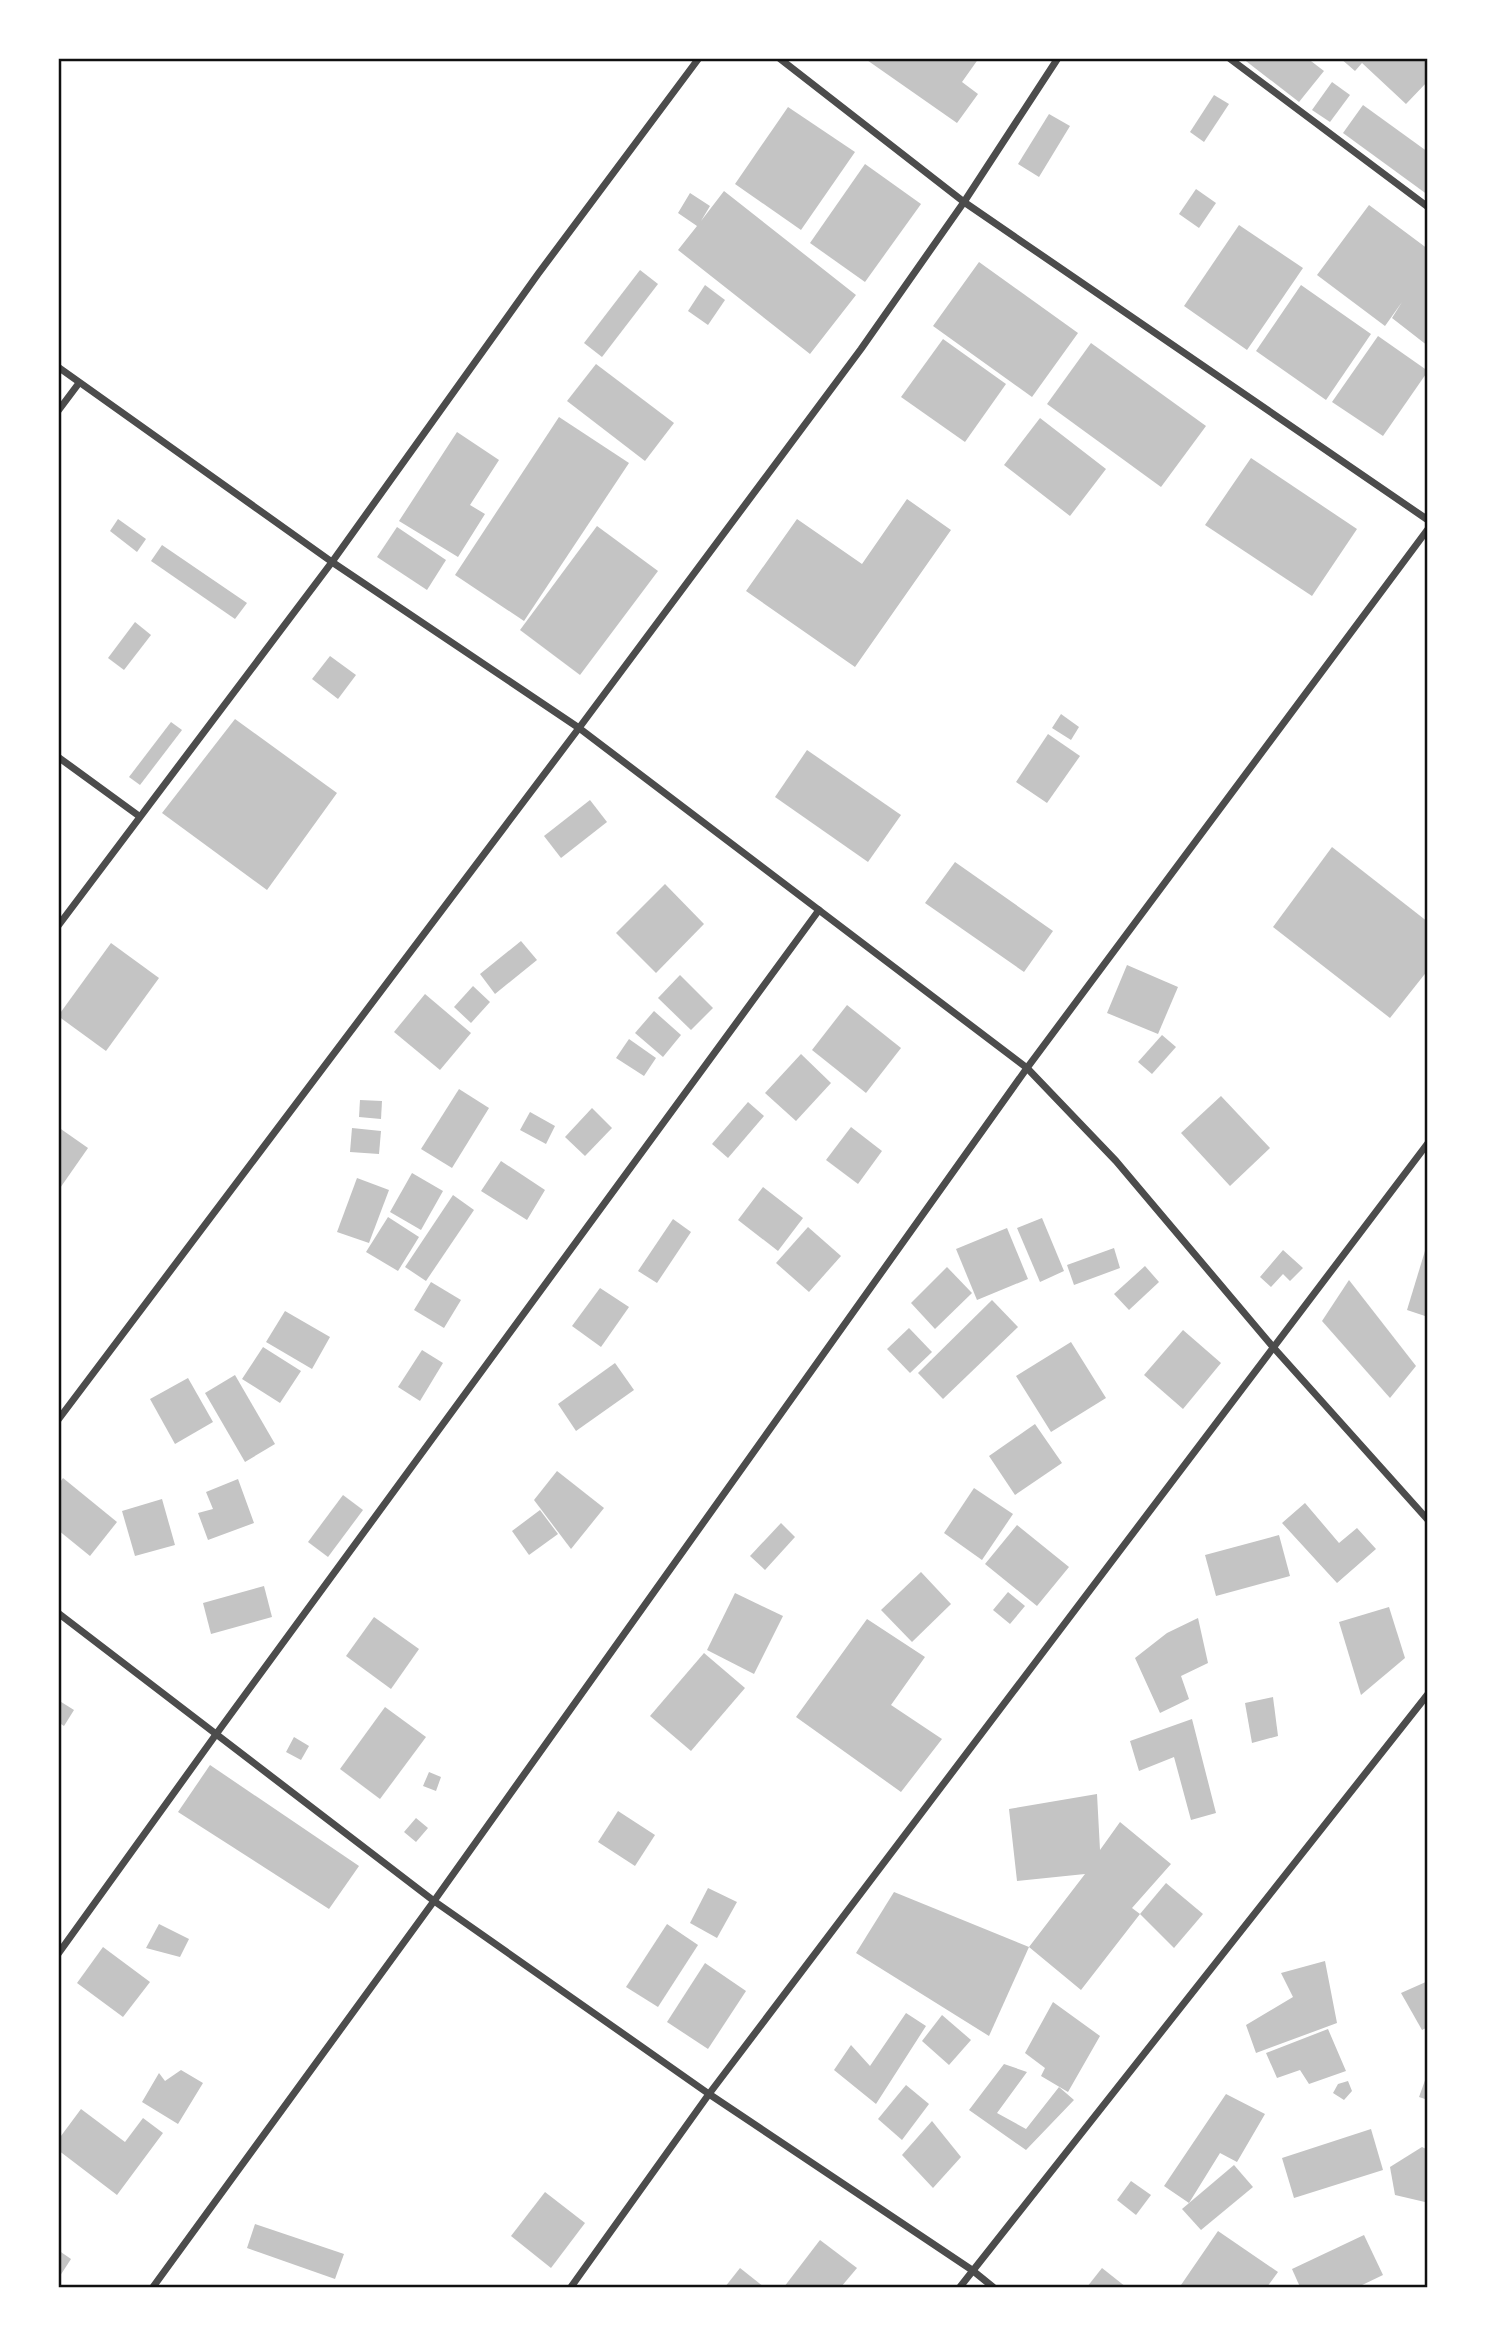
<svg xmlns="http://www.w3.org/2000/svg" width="1486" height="2345" font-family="'PT Sans Narrow',sans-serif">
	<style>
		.building { fill: #c4c4c4 }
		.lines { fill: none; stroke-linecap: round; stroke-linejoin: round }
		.minor { stroke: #4c4c4c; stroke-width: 7 }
		.neatline { fill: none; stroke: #111; stroke-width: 2.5 }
	</style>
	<rect width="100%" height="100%" fill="#fff"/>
	<!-- building -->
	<g class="building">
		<path d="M864 58H979L962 82 978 94 957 123Z"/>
		<path d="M1242 58H1307L1324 71 1299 102Z"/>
		<path d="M1340 58H1428V81L1406 104 1362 63 1355 71Z"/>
		<path d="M1332 82 1350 95 1330 122 1312 110Z"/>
		<path d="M1214 95 1229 104 1204 142 1190 132Z"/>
		<path d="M1363 105 1428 152V195L1343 133Z"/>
		<path d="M788 107 855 152 801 230 735 184Z"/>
		<path d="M1049 114 1070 126 1039 177 1018 164Z"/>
		<path d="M865 164 921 204 865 282 810 243Z"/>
		<path d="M1196 189 1216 203 1199 228 1179 214Z"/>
		<path d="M724 191 856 295 810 354 678 250 697 226 678 213 690 193 710 206 701 221Z"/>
		<path d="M1369 205 1428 249V346L1392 318 1402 302 1385 326 1317 275Z"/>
		<path d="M1239 225 1303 268 1247 350 1184 306Z"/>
		<path d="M979 262 1078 333 1032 397 933 326Z"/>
		<path d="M640 270 658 284 602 357 584 343Z"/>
		<path d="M705 285 725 300 708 325 688 311Z"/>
		<path d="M1301 285 1371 334 1326 400 1256 351Z"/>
		<path d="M1378 336 1428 371 1383 436 1332 402Z"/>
		<path d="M943 339 1006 384 965 442 901 397Z"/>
		<path d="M1091 343 1206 426 1161 487 1047 404Z"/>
		<path d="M596 364 674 423 645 461 567 401Z"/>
		<path d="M559 417 629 463 524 621 455 575Z"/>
		<path d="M1040 418 1106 469 1070 516 1004 465Z"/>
		<path d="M457 432 499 460 470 505 485 514 458 557 399 521Z"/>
		<path d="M1251 458 1357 529 1312 596 1205 525Z"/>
		<path d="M907 499 951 530 855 667 746 591 797 519 862 564Z"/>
		<path d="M118 519 146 539 137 552 110 531Z"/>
		<path d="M597 526 658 571 580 675 520 630Z"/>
		<path d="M397 527 446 560 427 590 377 557Z"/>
		<path d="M162 545 247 603 235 619 151 561Z"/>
		<path d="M135 622 151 635 124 670 108 658Z"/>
		<path d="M330 656 356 675 338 699 312 679Z"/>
		<path d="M1061 714 1079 727 1071 740 1052 728Z"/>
		<path d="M235 719 337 793 267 890 162 813Z"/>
		<path d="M171 722 182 730 140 785 129 777Z"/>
		<path d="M1048 734 1080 756 1047 803 1016 782Z"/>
		<path d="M807 750 901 815 868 862 775 797Z"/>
		<path d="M590 800 607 822 561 858 544 836Z"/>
		<path d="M1332 847 1428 922V970L1390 1018 1273 927Z"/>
		<path d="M955 862 1053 931 1024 972 925 903Z"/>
		<path d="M665 884 704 924 656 973 616 933Z"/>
		<path d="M521 941 537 960 495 994 480 974Z"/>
		<path d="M111 943 159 978 106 1051 58 1016Z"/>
		<path d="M1127 965 1178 987 1158 1034 1107 1013Z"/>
		<path d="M680 975 713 1008 691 1030 658 998Z"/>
		<path d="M473 986 490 1002 471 1023 454 1007Z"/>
		<path d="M425 994 471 1033 440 1070 394 1032Z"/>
		<path d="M847 1005 901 1048 866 1093 812 1050Z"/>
		<path d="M654 1011 681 1035 663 1057 635 1033Z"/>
		<path d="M1162 1035 1176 1047 1152 1074 1138 1062Z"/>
		<path d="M629 1039 656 1058 644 1076 616 1058Z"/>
		<path d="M801 1054 831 1083 796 1121 765 1093Z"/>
		<path d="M459 1089 489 1108 452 1168 421 1149Z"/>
		<path d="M1221 1096 1270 1148 1230 1186 1181 1133Z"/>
		<path d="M360 1100 382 1101 381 1119 359 1117Z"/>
		<path d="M748 1102 764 1116 728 1158 712 1144Z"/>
		<path d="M592 1108 612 1128 585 1156 565 1137Z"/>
		<path d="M530 1112 555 1126 546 1144 520 1130Z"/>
		<path d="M58 1127 88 1148 58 1191Z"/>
		<path d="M851 1127 882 1151 858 1184 826 1160Z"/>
		<path d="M352 1128 381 1131 379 1154 350 1152Z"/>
		<path d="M501 1161 545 1190 527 1220 481 1191Z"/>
		<path d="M412 1173 443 1191 421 1230 390 1212Z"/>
		<path d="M357 1178 389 1190 369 1243 337 1232Z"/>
		<path d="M763 1187 803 1218 778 1251 738 1220Z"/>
		<path d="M453 1195 474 1210 426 1281 405 1267Z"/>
		<path d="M388 1217 419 1237 398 1271 366 1252Z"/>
		<path d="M1042 1218 1064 1271 1040 1282 1017 1228Z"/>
		<path d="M673 1219 691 1232 657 1283 638 1271Z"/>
		<path d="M808 1227 841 1256 809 1292 776 1263Z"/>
		<path d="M1007 1228 1028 1279 977 1300 956 1249Z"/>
		<path d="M1428 1241V1317L1407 1310Z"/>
		<path d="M1114 1248 1120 1268 1074 1285 1067 1265Z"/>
		<path d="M1283 1250 1303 1268 1290 1281 1283 1274 1271 1287 1260 1277Z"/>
		<path d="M1145 1266 1159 1282 1129 1310 1114 1294Z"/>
		<path d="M947 1267 972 1293 935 1329 911 1303Z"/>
		<path d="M1349 1280 1416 1366 1390 1398 1322 1321Z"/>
		<path d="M431 1282 461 1300 444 1328 414 1310Z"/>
		<path d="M600 1288 629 1307 601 1347 572 1326Z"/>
		<path d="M992 1300 1018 1327 943 1399 918 1373Z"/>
		<path d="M285 1311 330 1337 312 1369 266 1342Z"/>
		<path d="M909 1328 932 1352 910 1373 887 1349Z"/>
		<path d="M1183 1330 1221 1363 1183 1409 1144 1375Z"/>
		<path d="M1071 1342 1106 1398 1051 1432 1016 1376Z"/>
		<path d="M263 1347 301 1371 280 1403 242 1379Z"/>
		<path d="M422 1350 443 1363 420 1401 398 1387Z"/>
		<path d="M615 1363 634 1390 576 1431 558 1404Z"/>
		<path d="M235 1375 275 1444 245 1462 205 1393Z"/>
		<path d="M188 1378 213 1422 175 1444 150 1399Z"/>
		<path d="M1035 1424 1062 1463 1015 1495 989 1456Z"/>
		<path d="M557 1471 604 1508 571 1549 534 1500Z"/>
		<path d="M63 1478 117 1522 90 1556 58 1530V1485Z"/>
		<path d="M238 1479 254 1523 208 1540 198 1513 213 1509 206 1492Z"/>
		<path d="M974 1488 1013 1514 982 1560 944 1533Z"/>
		<path d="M343 1495 363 1510 328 1557 308 1542Z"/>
		<path d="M162 1499 175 1545 135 1556 122 1511Z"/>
		<path d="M1305 1503 1339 1543 1357 1528 1376 1549 1337 1583 1282 1523Z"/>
		<path d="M540 1510 558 1534 529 1555 512 1531Z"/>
		<path d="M781 1523 795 1537 765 1570 750 1556Z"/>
		<path d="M1017 1525 1069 1567 1037 1606 985 1564Z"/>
		<path d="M1279 1535 1290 1576 1216 1596 1205 1555Z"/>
		<path d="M921 1572 951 1604 912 1642 881 1610Z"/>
		<path d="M264 1586 272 1617 211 1634 203 1603Z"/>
		<path d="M1008 1592 1025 1606 1010 1624 993 1610Z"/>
		<path d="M735 1593 783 1616 754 1674 707 1650Z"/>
		<path d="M1389 1607 1405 1658 1361 1695 1339 1622Z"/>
		<path d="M374 1617 419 1649 391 1689 346 1656Z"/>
		<path d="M1198 1618 1208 1663 1181 1676 1189 1699 1160 1713 1135 1658 1167 1633Z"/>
		<path d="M867 1619 925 1657 891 1705 942 1739 901 1792 796 1717Z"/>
		<path d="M704 1653 745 1688 691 1751 650 1716Z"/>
		<path d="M1273 1697 1278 1736 1252 1743 1245 1703Z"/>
		<path d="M58 1700 74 1710 64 1726 58 1722Z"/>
		<path d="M385 1707 426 1737 380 1799 340 1769Z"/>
		<path d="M1192 1719 1216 1813 1191 1820 1174 1757 1139 1771 1130 1741Z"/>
		<path d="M294 1737 309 1746 301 1760 286 1752Z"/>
		<path d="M210 1765 359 1866 329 1909 178 1812Z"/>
		<path d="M429 1772 441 1777 436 1791 423 1786Z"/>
		<path d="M1097 1794 1100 1850 1120 1822 1171 1864 1132 1908 1140 1914 1081 1990 1029 1947 1085 1874 1017 1881 1009 1809Z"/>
		<path d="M618 1811 655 1835 635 1866 598 1842Z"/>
		<path d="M416 1818 428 1828 416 1842 404 1832Z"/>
		<path d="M1166 1883 1203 1914 1174 1948 1140 1914Z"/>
		<path d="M708 1888 737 1902 717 1938 690 1923Z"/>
		<path d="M894 1892 1029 1947 989 2036 856 1953Z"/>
		<path d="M159 1924 189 1939 180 1957 146 1948Z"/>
		<path d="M667 1924 698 1945 658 2007 626 1987Z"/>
		<path d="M103 1947 150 1982 123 2017 77 1983Z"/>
		<path d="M1325 1961 1337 2023 1256 2053 1246 2025 1293 1997 1281 1973Z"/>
		<path d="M705 1963 746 1991 708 2049 667 2022Z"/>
		<path d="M1428 1981V2027L1422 2030 1401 1993Z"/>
		<path d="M1053 2002 1100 2036 1068 2092 1041 2076 1045 2068 1025 2053Z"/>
		<path d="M906 2013 926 2026 876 2104 834 2070 851 2045 870 2066Z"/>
		<path d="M942 2015 971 2040 949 2065 922 2041Z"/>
		<path d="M1328 2029 1346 2071 1309 2084 1300 2070 1277 2078 1266 2053Z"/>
		<path d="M1004 2064 1027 2072 997 2113 1026 2129 1059 2087 1074 2100 1026 2150 969 2110Z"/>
		<path d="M181 2070 203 2083 178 2124 142 2102 159 2073 165 2081Z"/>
		<path d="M1428 2072V2100L1419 2097Z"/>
		<path d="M1348 2081 1352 2091 1344 2100 1333 2093 1338 2084Z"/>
		<path d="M906 2085 929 2104 902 2140 878 2119Z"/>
		<path d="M1226 2094 1265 2114 1237 2162 1220 2153 1189 2203 1164 2186Z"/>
		<path d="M81 2109 125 2142 143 2118 163 2133 117 2195 58 2150V2140Z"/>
		<path d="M932 2121 961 2157 933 2188 902 2155Z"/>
		<path d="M1371 2129 1383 2170 1294 2198 1282 2158Z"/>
		<path d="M1422 2147 1428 2150V2196L1425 2202 1395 2195 1390 2167Z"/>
		<path d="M1234 2165 1253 2187 1201 2230 1182 2209Z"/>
		<path d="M1131 2181 1151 2195 1136 2215 1117 2200Z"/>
		<path d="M545 2192 585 2223 551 2268 511 2236Z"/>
		<path d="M255 2224 344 2254 335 2279 247 2248Z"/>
		<path d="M1218 2231 1278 2272 1267 2287H1185L1181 2285Z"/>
		<path d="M1364 2235 1383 2275 1358 2287H1300L1292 2269Z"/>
		<path d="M820 2240 857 2268 841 2287H784Z"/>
		<path d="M58 2250 71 2259 58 2279Z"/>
		<path d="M740 2268 764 2287H725Z"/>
		<path d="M1102 2268 1126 2287H1087Z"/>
	</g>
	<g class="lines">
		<!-- minor -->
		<g class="minor">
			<path d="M779 58 964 202 1428 520"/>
			<path d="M1229 58 1428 207"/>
			<path d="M58 367 332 562 579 728 1027 1068 1116 1161 1273 1347 1428 1520"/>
			<path d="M58 411 79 383"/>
			<path d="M58 757 139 816"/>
			<path d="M58 926 332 562 538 274 699 58"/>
			<path d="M58 1420 579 728 861 349 964 202 1058 58"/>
			<path d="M58 1613 434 1901 709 2094 972 2270 993 2287"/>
			<path d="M58 1954 217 1733 819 910"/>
			<path d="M153 2287 434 1901 1027 1068 1428 529"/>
			<path d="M571 2287 709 2094 1428 1143"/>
			<path d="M960 2287 1428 1694"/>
		</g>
	</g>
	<!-- border -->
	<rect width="1486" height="2345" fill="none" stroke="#ffffff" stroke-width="119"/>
	<rect x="60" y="60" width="1366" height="2226" class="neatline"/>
</svg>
